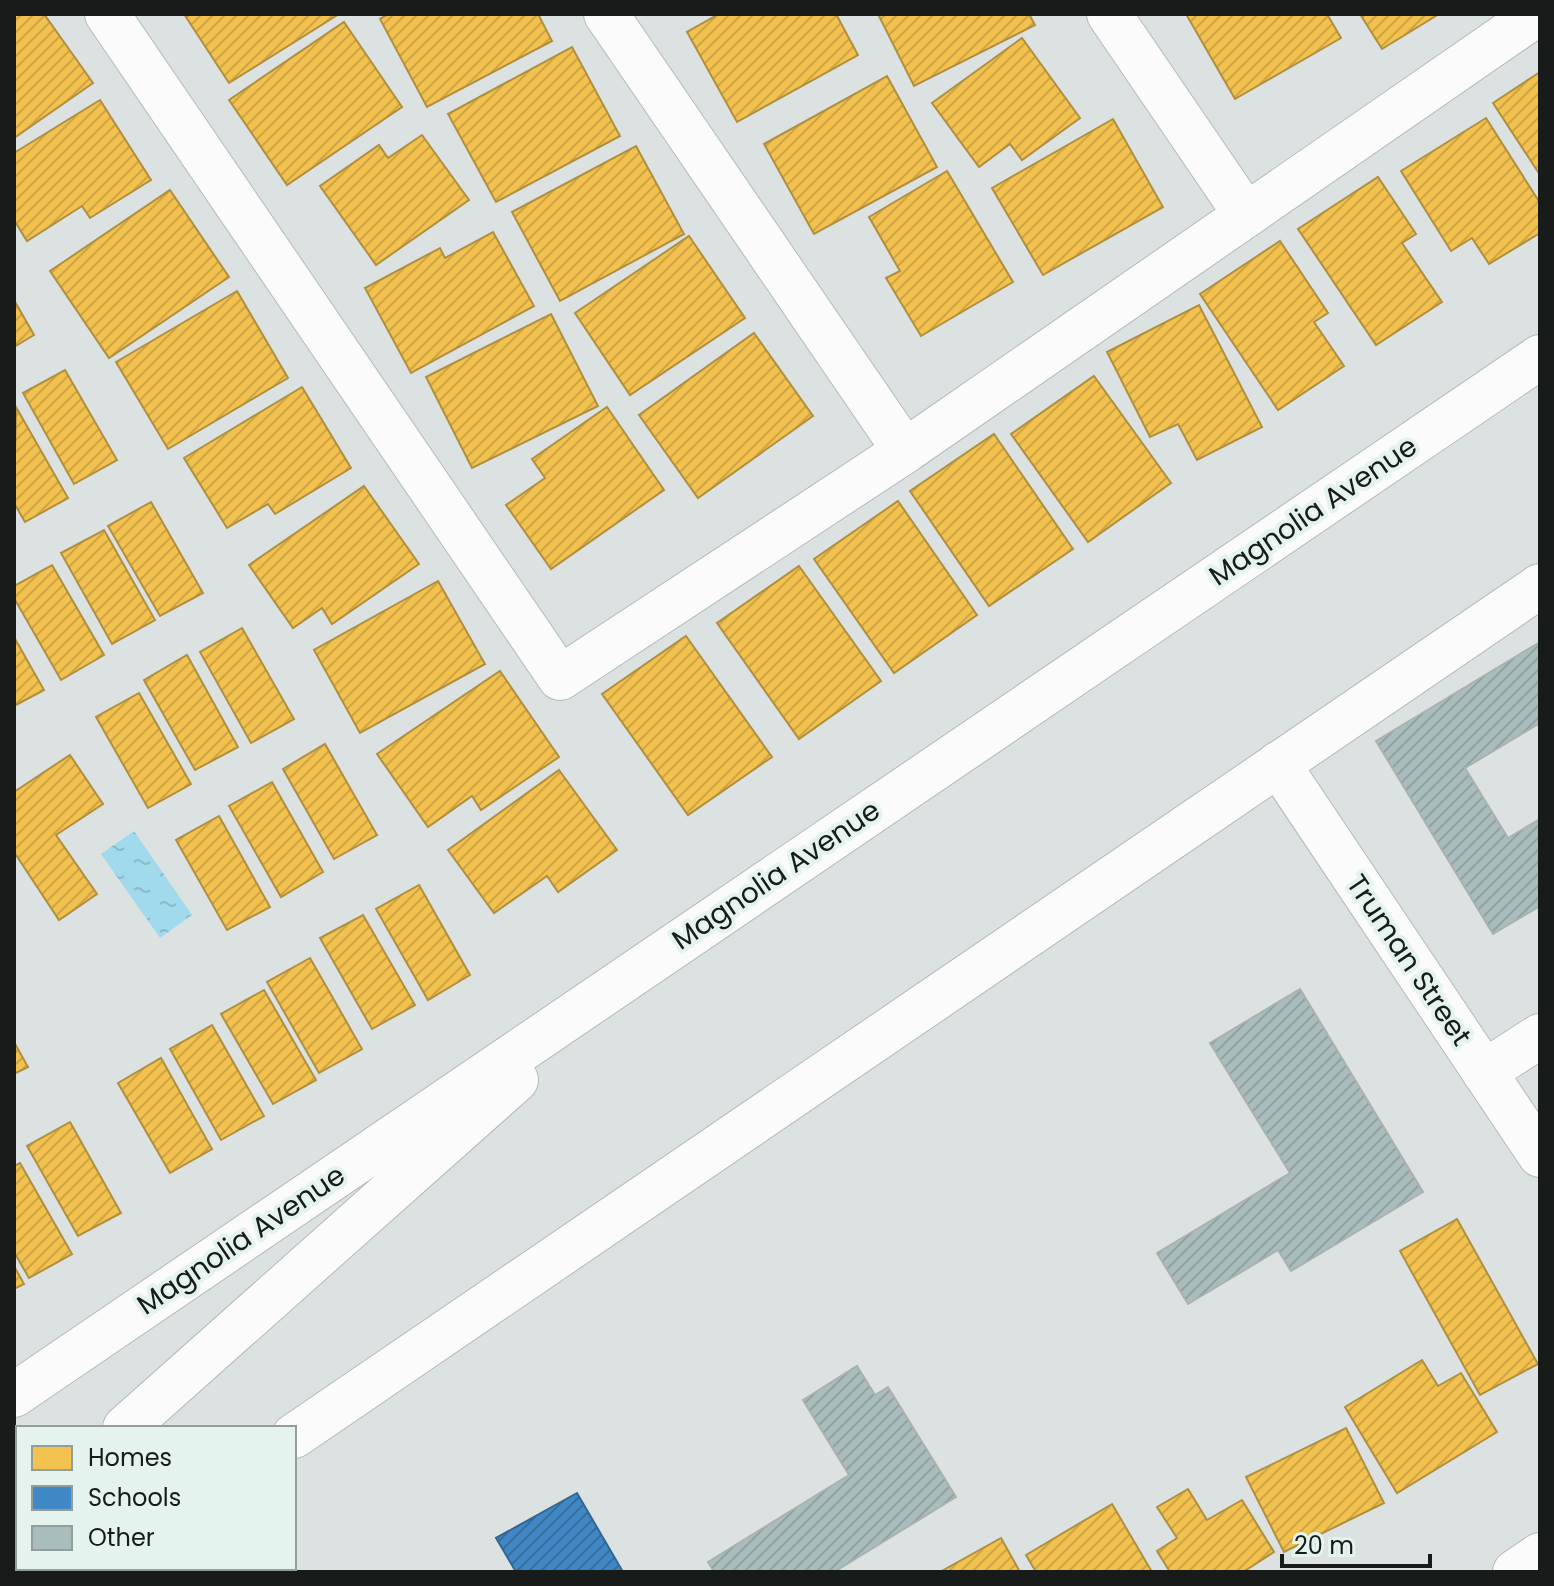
<svg xmlns="http://www.w3.org/2000/svg" width="1554" height="1586" font-family="Poppins,sans-serif">
	<style>
		.water { fill: url(#water-ripples) }
		.homes { fill: url(#homes-hatch); stroke: #b08f3e; stroke-width: 2 }
		.schools { fill: url(#schools-hatch); stroke: #336792; stroke-width: 2 }
		.building { fill: url(#building-hatch); stroke: #abb0b0; stroke-width: 2 }
		.lines { fill: none; stroke-linecap: round; stroke-linejoin: round }
		.street-casing { stroke: #b4bab9; stroke-width: 46 }
		.primary-casing { stroke: #b4bab9; stroke-width: 46 }
		.street { stroke: #fafbfa; stroke-width: 44 }
		.primary { stroke: #fafbfa; stroke-width: 44 }
		.labels { text-anchor: middle; dominant-baseline: central; stroke-width: 8; stroke-linejoin: round; paint-order: stroke }
		.street-label { font-size: 28px; fill: #171b1a; stroke: #e5f3ef }
	</style>
	<defs>
		<pattern id="water-ripples" width="26" height="14" patternUnits="userSpaceOnUse" patternTransform="scale(2)"><rect width="26" height="14" fill="#a0daec"/><path d="M2 4q2-2 4 0t4 0M15 11q2-2 4 0t4 0" fill="none" stroke="#89baca"/></pattern>
		<pattern id="homes-hatch" width="6" height="6" patternUnits="userSpaceOnUse" patternTransform="scale(2)"><rect width="6" height="6" fill="#f2c14e"/><path d="M-1 1l2-2M0 6l6-6M5 7l2-2" fill="none" stroke="#cfa544"/></pattern>
		<pattern id="schools-hatch" width="6" height="6" patternUnits="userSpaceOnUse" patternTransform="scale(2)"><rect width="6" height="6" fill="#3f88c5"/><path d="M-1 1l2-2M0 6l6-6M5 7l2-2" fill="none" stroke="#346e9f"/></pattern>
		<pattern id="building-hatch" width="6" height="6" patternUnits="userSpaceOnUse" patternTransform="scale(2)"><rect width="6" height="6" fill="#a9bdbd"/><path d="M-1 1l2-2M0 6l6-6M5 7l2-2" fill="none" stroke="#91a2a2"/></pattern>
	</defs>
	<rect width="100%" height="100%" fill="#dbe2e1"/>
	<!-- water -->
	<path class="water" d="M134 831 192 915 160 938 101 854Z"/>
	<!-- homes -->
	<g class="homes">
		<path d="M14 14H44L93 83 14 138Z"/>
		<path d="M184 14H339L229 83Z"/>
		<path d="M389 14H538L552 41 427 107 380 19Z"/>
		<path d="M719 14H836L858 55 737 122 687 32Z"/>
		<path d="M878 14H1029L1035 25 914 86Z"/>
		<path d="M1186 14H1327L1341 38 1235 99Z"/>
		<path d="M1360 14H1439L1382 49Z"/>
		<path d="M344 22 402 107 287 185 229 100Z"/>
		<path d="M1022 38 1080 118 1022 160 1010 144 979 167 932 103Z"/>
		<path d="M572 47 620 136 496 202 448 114Z"/>
		<path d="M1540 72V175L1493 103Z"/>
		<path d="M887 76 937 167 814 234 764 144Z"/>
		<path d="M100 100 151 180 90 218 82 206 27 241 14 220V153Z"/>
		<path d="M1486 118 1540 203V233L1489 264 1472 238 1451 251 1401 171Z"/>
		<path d="M1113 119 1163 207 1043 275 992 188Z"/>
		<path d="M422 135 469 200 376 265 320 186 379 145 388 158Z"/>
		<path d="M636 146 684 234 560 301 512 212Z"/>
		<path d="M947 171 1013 282 921 336 886 278 900 271 869 217Z"/>
		<path d="M1378 177 1416 234 1402 243 1442 302 1376 345 1298 229Z"/>
		<path d="M170 190 229 277 109 358 50 271Z"/>
		<path d="M493 232 534 306 411 373 365 288 440 248 445 258Z"/>
		<path d="M689 236 745 318 630 395 575 313Z"/>
		<path d="M1280 241 1328 313 1314 322 1344 366 1278 410 1200 294Z"/>
		<path d="M237 291 288 378 168 449 116 362Z"/>
		<path d="M14 300 34 335 14 347Z"/>
		<path d="M1199 305 1262 427 1197 460 1178 424 1150 437 1107 352Z"/>
		<path d="M551 314 598 406 472 468 426 377Z"/>
		<path d="M754 333 813 416 698 498 639 415Z"/>
		<path d="M65 370 117 460 74 484 23 393Z"/>
		<path d="M1094 376 1171 483 1088 542 1011 434Z"/>
		<path d="M302 387 351 468 275 514 268 504 227 528 184 458Z"/>
		<path d="M16 407 68 498 25 522 14 503Z"/>
		<path d="M607 407 664 490 551 569 506 505 545 478 532 459Z"/>
		<path d="M994 434 1073 549 989 606 910 491Z"/>
		<path d="M364 486 419 564 332 624 322 608 293 628 249 565Z"/>
		<path d="M898 501 977 615 894 673 814 559Z"/>
		<path d="M151 502 203 593 160 616 108 526Z"/>
		<path d="M104 530 155 620 112 644 61 553Z"/>
		<path d="M52 565 104 655 61 680 14 598V586Z"/>
		<path d="M799 566 881 681 799 739 717 623Z"/>
		<path d="M438 581 485 664 360 733 314 650Z"/>
		<path d="M242 628 294 719 251 743 200 652Z"/>
		<path d="M686 636 772 757 688 815 602 694Z"/>
		<path d="M14 637 44 690 14 706Z"/>
		<path d="M187 655 238 747 195 770 144 680Z"/>
		<path d="M500 671 559 757 481 810 472 796 428 827 377 754Z"/>
		<path d="M139 693 191 784 148 808 96 717Z"/>
		<path d="M325 744 377 835 334 859 283 769Z"/>
		<path d="M70 755 103 804 56 835 97 894 59 920 14 852V792Z"/>
		<path d="M559 770 617 850 558 892 547 876 494 913 448 850Z"/>
		<path d="M272 782 323 872 281 897 229 806Z"/>
		<path d="M219 816 270 907 227 930 176 840Z"/>
		<path d="M419 885 470 975 428 1000 376 909Z"/>
		<path d="M363 915 415 1005 372 1029 320 938Z"/>
		<path d="M310 958 362 1049 319 1073 267 982Z"/>
		<path d="M264 990 316 1080 273 1104 221 1014Z"/>
		<path d="M212 1025 264 1116 221 1140 170 1049Z"/>
		<path d="M14 1042 28 1067 14 1074Z"/>
		<path d="M161 1058 212 1149 170 1173 118 1083Z"/>
		<path d="M70 1122 121 1213 78 1236 27 1146Z"/>
		<path d="M20 1163 72 1254 29 1278 14 1252V1166Z"/>
		<path d="M1457 1219 1538 1364 1480 1395 1400 1251Z"/>
		<path d="M14 1266 24 1284 14 1289Z"/>
		<path d="M1422 1360 1438 1386 1461 1373 1497 1432 1397 1493 1345 1407Z"/>
		<path d="M1346 1428 1384 1503 1284 1552 1246 1477Z"/>
		<path d="M1188 1489 1207 1520 1242 1500 1274 1552 1243 1572H1170L1157 1551 1177 1538 1157 1507Z"/>
		<path d="M1112 1504 1152 1572H1036L1026 1555Z"/>
		<path d="M1001 1538 1020 1572H940Z"/>
	</g>
	<!-- schools -->
	<path class="schools" d="M577 1493 623 1572H516L496 1538Z"/>
	<!-- building -->
	<g class="building">
		<path d="M1540 642V723L1465 768 1508 838 1540 819V906L1493 934 1376 741Z"/>
		<path d="M1300 989 1423 1192 1291 1271 1278 1250 1188 1304 1157 1253 1290 1173 1210 1043Z"/>
		<path d="M857 1366 875 1395 888 1387 956 1497 834 1572H714L708 1562 849 1475 803 1400Z"/>
	</g>
	<g class="lines">
		<defs>
			<g id="street">
				<path d="M107 14 560 678 905 451 1537 14"/>
				<path d="M606 14 905 451"/>
				<path d="M1109 14 1246 215"/>
				<path d="M1278 764 1540 1155"/>
				<path d="M1484 1072 1540 1036"/>
				<path d="M1515 1572 1540 1555"/>
			</g>
			<g id="primary">
				<path d="M14 1395 1540 357"/>
				<path d="M125 1428 516 1080"/>
				<path d="M294 1436 1540 586"/>
				<path d="M14 1526 18 1523"/>
				<path d="M96 1572 102 1568"/>
			</g>
		</defs>
		<!-- street casing -->
		<use href="#street" class="street-casing"/>
		<!-- primary casing -->
		<use href="#primary" class="primary-casing"/>
		<!-- street -->
		<use href="#street" class="street"/>
		<!-- primary -->
		<use href="#primary" class="primary"/>
	</g>
	<g class="labels">
		<!-- street labels -->
		<g class="street-label">
			<text transform="translate(1313 511) rotate(-34)">Magnolia Avenue</text>
			<text transform="translate(776 875) rotate(-34)">Magnolia Avenue</text>
			<text transform="translate(1409 960) rotate(56)">Truman Street</text>
			<text transform="translate(241 1240) rotate(-34)">Magnolia Avenue</text>
		</g>
	</g>
	<!-- border -->
	<rect width="1554" height="1586" fill="none" stroke="#171b1a" stroke-width="32"/>
	<!-- legend -->
	<rect x="16" y="1426" width="280" height="144" fill="#e5f3ef" stroke="#939d9a" stroke-width="2"/>
	<rect x="32" y="1446" width="40" height="24" fill="#f2c14e" stroke="#939d9a" stroke-width="2"/>
	<text x="88" y="1466" font-size="24" fill="#171b1a">Homes</text>
	<rect x="32" y="1486" width="40" height="24" fill="#3f88c5" stroke="#939d9a" stroke-width="2"/>
	<text x="88" y="1506" font-size="24" fill="#171b1a">Schools</text>
	<rect x="32" y="1526" width="40" height="24" fill="#a9bdbd" stroke="#939d9a" stroke-width="2"/>
	<text x="88" y="1546" font-size="24" fill="#171b1a">Other</text>
	<!-- scale -->
	<path d="M1282 1554v12h148v-12" fill="none" stroke="#171b1a" stroke-width="4"/>
	<text x="1294" y="1554" font-size="24" fill="#171b1a" stroke="#e5f3ef" stroke-width="6" paint-order="stroke">20 m</text>
</svg>
